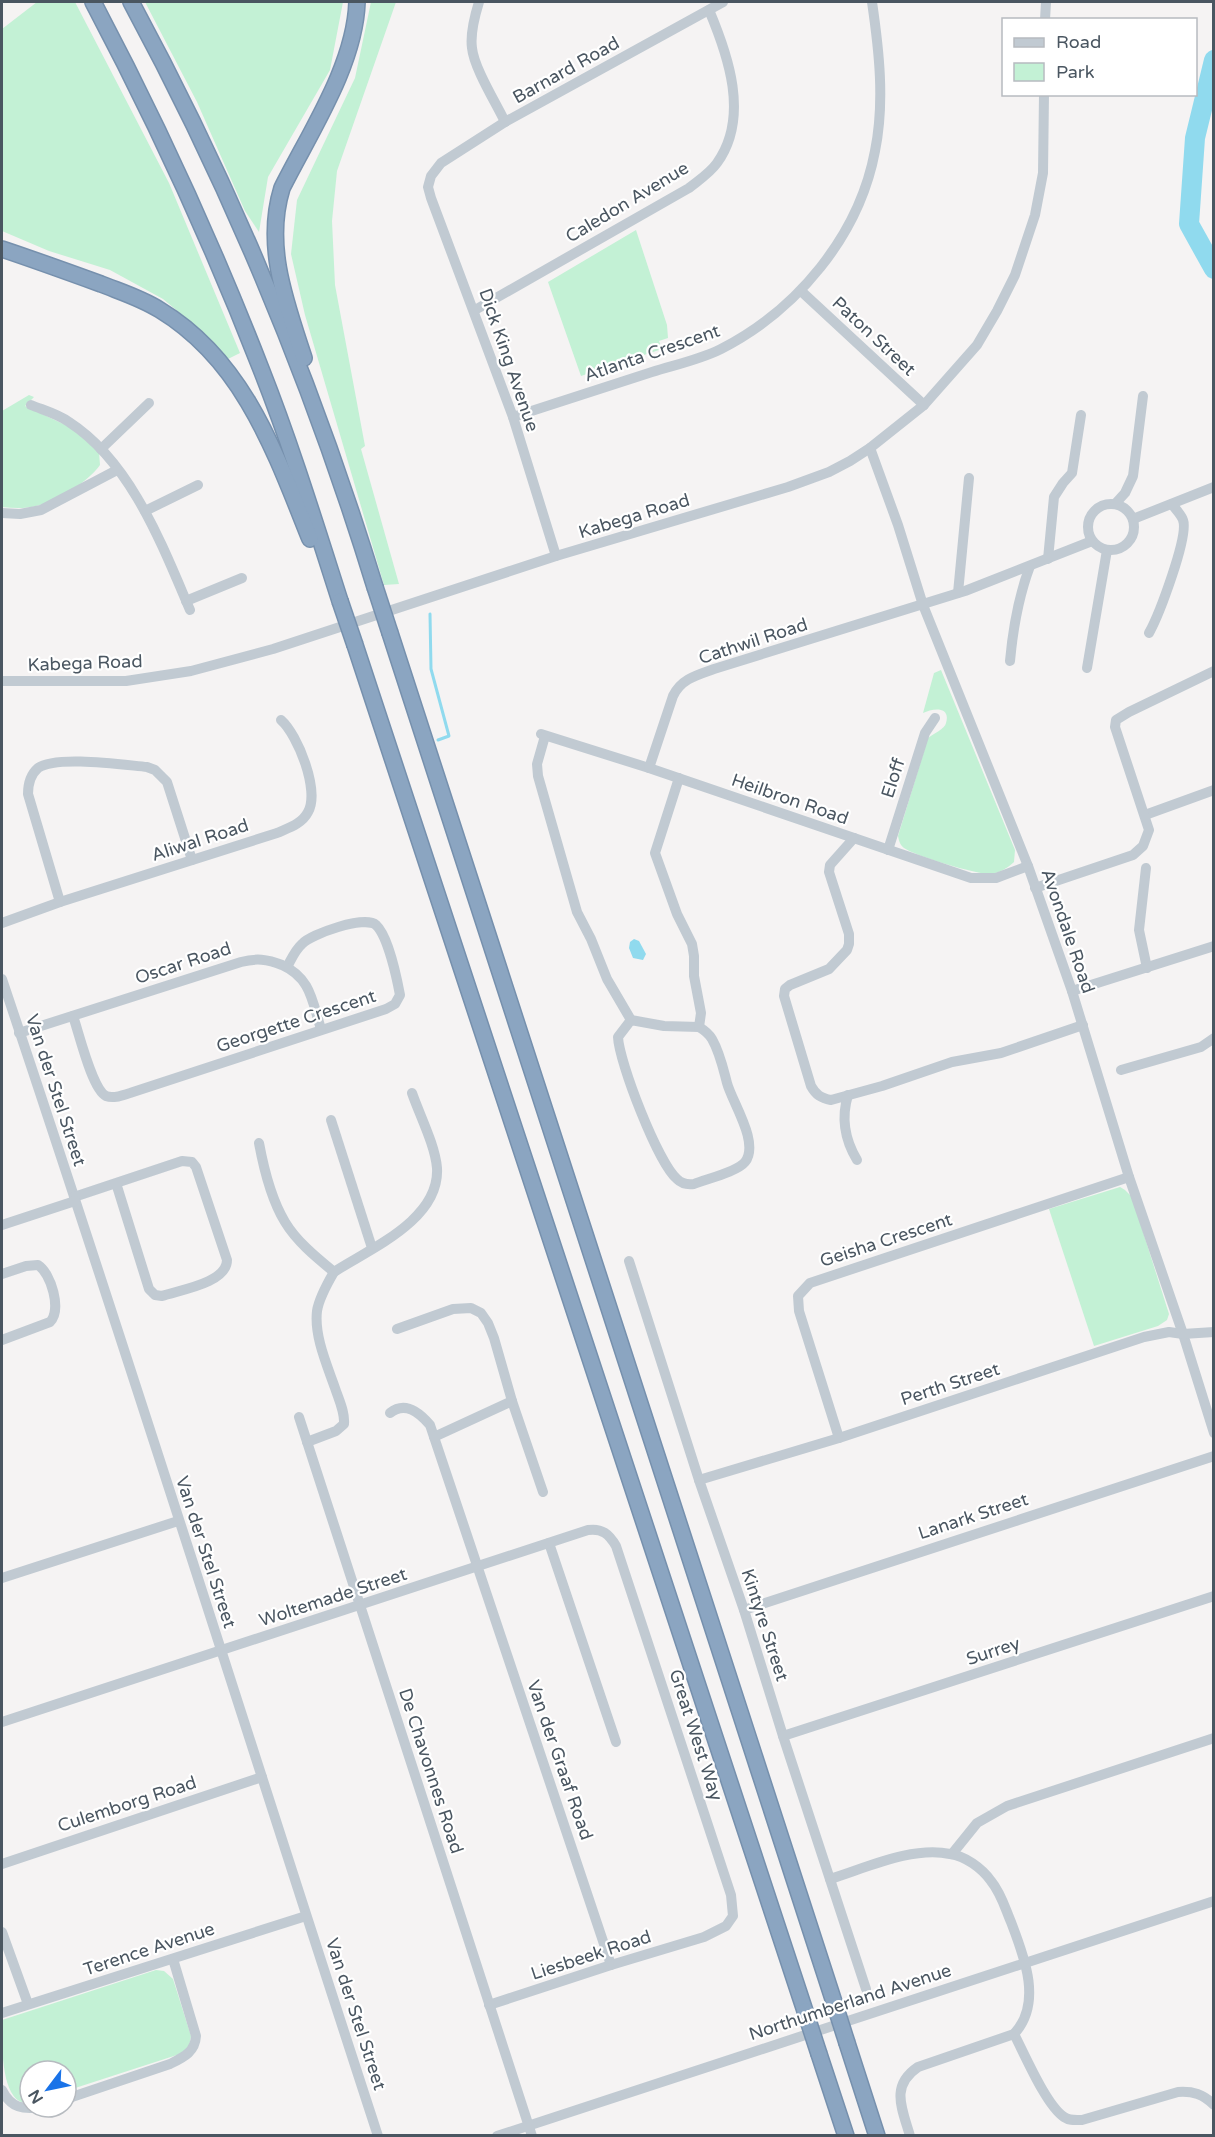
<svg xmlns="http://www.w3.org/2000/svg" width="1215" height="2137" font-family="'Varela Round',sans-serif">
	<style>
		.green { fill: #c3f1d5 }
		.water { fill: #90daee }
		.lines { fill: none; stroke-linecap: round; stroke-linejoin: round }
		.stream { stroke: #90daee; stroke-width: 3 }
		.river { stroke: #90daee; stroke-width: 20 }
		.highway-casing { stroke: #7690ad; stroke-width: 18 }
		.minor { stroke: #c1cad2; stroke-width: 10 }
		.highway { stroke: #8ba5c1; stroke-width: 15 }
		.highway-bridge-casing { stroke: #7690ad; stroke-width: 18; stroke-linecap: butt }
		.highway-bridge { stroke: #8ba5c1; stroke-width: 15 }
		.labels { text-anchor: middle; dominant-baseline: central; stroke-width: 4.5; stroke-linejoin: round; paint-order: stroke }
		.street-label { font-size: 18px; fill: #4a5661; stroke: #fff }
	</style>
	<rect width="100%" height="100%" fill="#f5f3f3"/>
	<!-- green -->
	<g class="green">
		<path d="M37 2H75L169 183 240 353 226 360 198 328 163 299 110 270 49 251 2 231V29Z"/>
		<path d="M145 2H343L330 70 268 177 259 232 245 211 197 102Z"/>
		<path d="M371 2H396L337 171 332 221 335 285 365 446 361 449 399 584 384 585 305 315 291 254 297 200 355 78Z"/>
		<path d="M636 230 667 325 668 338 659 341 662 349 581 376 548 282Z"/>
		<path d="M29 395 34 397 25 406 74 429 99 452 100 465C88 482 56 502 36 506 24 509 13 508 2 507V411Z"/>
		<path d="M941 670 1015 850 1014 862C1006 869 1000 873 989 874 976 874 915 856 904 848 900 845 899 841 898 836L928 738C933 734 945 729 946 723 951 706 933 708 923 713L934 673Z"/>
		<path d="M1120 1187 1125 1190 1132 1197 1169 1314 1167 1320 1158 1326 1094 1346 1049 1209Z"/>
		<path d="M156 1970 164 1971 173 1979 191 2036 189 2047 180 2054 66 2091V2071H30V2103C0 2107 2 2043 2 2020Z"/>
	</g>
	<!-- water -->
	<path class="water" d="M634 939 639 941 646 954 643 960 633 958 629 948 630 942Z"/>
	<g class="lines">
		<!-- stream -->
		<path class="stream" d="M430 614 431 669 449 736 438 740"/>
		<!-- river -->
		<path class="river" d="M1214 60 1195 138 1189 224 1214 269"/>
		<defs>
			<g id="highway">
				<path d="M93 2C156 121 212 243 261 369 291 445 315 523 340 601"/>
				<path d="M131 2C231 187 313 385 375 587"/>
				<path d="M2 249C35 260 68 272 101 284 121 292 141 298 160 310 244 361 275 452 310 539"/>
				<path d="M304 358C286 303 264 246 282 188 310 132 355 65 357 2"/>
				<path d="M390 633 834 2002"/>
				<path d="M355 645 805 2011"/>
				<path d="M847 2043 877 2136"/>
				<path d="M819 2054 846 2136"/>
			</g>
		</defs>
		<!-- highway casing -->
		<use href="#highway" class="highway-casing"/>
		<!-- minor -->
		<g class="minor">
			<path d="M479 2C475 15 470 34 472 48 474 68 496 103 505 122"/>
			<path d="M1045 20 1046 2"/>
			<path d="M801 291 924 405"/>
			<path d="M475 310 689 188C699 180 710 173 717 163 750 117 728 55 709 10"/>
			<path d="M31 405C43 410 58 414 69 422 131 462 162 545 190 610"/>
			<path d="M513 417C559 402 605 387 652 372 674 365 699 360 721 349 797 310 859 236 875 151 885 102 879 50 872 2"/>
			<path d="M870 448 898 525 923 605 1028 866 1072 991 1129 1177 1183 1334 1214 1433"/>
			<path d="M101 449 149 403"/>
			<circle cx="1111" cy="527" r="23"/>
			<path d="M1115 504 1125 493 1133 476 1143 396"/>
			<path d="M145 511 198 485"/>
			<path d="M2 513 20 514 41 510 117 470"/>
			<path d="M1133 519 1214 487"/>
			<path d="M556 556 513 417 431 198 428 187 431 176 441 163 505 122 723 2"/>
			<path d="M1048 559 1054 497 1063 483 1072 473 1081 415"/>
			<path d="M958 593 969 478"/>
			<path d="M186 601 242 578"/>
			<path d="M1149 633C1159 615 1189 536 1183 520 1181 514 1175 509 1172 504"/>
			<path d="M1010 661C1013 628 1018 598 1030 566"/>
			<path d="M1087 668 1107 550"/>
			<path d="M2 681H126L191 671 273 649 556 556 788 487 829 472 850 461 870 448 924 405 977 345 997 311 1015 275 1035 215 1043 173 1044 94"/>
			<path d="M541 734 649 768 971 878H996L1028 866"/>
			<path d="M545 736 537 764 538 776 577 912 591 939 607 979 631 1020 664 1026 699 1027C704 1030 709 1034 712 1039 720 1053 723 1068 727 1083 732 1102 760 1143 745 1162 737 1172 706 1179 694 1184 687 1185 682 1184 677 1179 658 1163 619 1062 618 1037L631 1020"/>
			<path d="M649 768 673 696C681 679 697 675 714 669L965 591 1092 541"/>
			<path d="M679 778 655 853 677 914 692 944 694 956V976L701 1013 699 1027"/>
			<path d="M1145 815 1214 790"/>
			<path d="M854 838 830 865 829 872 849 934V944L847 950 829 969 790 985 785 989 784 996 811 1086C816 1095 821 1098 831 1100L882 1086 952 1062 1001 1053 1083 1025"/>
			<path d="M888 850 925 733 935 718"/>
			<path d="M1146 868 1139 930 1147 968"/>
			<path d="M1035 888 1133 855 1143 846 1149 830 1115 727 1116 720 1129 712 1214 671"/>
			<path d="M60 902 28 794C28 785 30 775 38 768 56 755 124 765 147 767L155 770 167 782 192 860"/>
			<path d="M2 923 60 902 277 833C288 828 302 824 308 812 320 791 298 735 281 720"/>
			<path d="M2 979C131 1363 252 1750 378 2136"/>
			<path d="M1072 991 1214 946"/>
			<path d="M73 1016C79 1033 92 1089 106 1096 114 1099 123 1095 130 1093L386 1009 395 1004 400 995C397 979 388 936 376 925 365 915 311 934 302 944 295 950 291 960 287 967"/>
			<path d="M19 1033 241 962C256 958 267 959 282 965 311 978 312 1001 321 1029"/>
			<path d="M1121 1070 1201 1047 1214 1038"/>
			<path d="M848 1095C841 1118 845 1140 857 1160"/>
			<path d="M331 1120 372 1248"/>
			<path d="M259 1143C264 1170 271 1199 285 1222 297 1242 317 1258 334 1272"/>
			<path d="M74 1197 182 1161 192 1162 196 1167 227 1260C227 1283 180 1290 162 1296L155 1295 149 1289 116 1183"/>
			<path d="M2 1225 75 1201"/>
			<path d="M629 1261 699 1480 744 1610 783 1736 866 1989"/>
			<path d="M2 1274 26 1266 38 1265C51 1273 62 1310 50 1322L2 1340"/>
			<path d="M397 1329 453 1309 471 1308 481 1313 488 1323 494 1338 512 1401 543 1492"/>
			<path d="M390 1413C405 1401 419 1412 430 1425L611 1965"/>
			<path d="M299 1417 532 2136"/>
			<path d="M434 1437 512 1401"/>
			<path d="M839 1438 799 1311 798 1296 810 1283 1129 1177"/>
			<path d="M307 1442 336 1431 344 1424C345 1412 339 1400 335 1388 327 1365 314 1336 317 1311 319 1298 327 1284 334 1272 369 1249 440 1220 437 1168 435 1145 420 1116 412 1093"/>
			<path d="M699 1480 839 1438 1144 1337 1169 1332 1183 1334 1214 1332"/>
			<path d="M549 1543 616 1742"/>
			<path d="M2 1578 178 1521"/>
			<path d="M744 1610 1214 1456"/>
			<path d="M2 1722 588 1530C602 1528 609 1534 616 1546L731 1895 733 1916 726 1926 704 1937 611 1965 489 2005"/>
			<path d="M783 1736 1214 1596"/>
			<path d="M952 1854 977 1823 1007 1806 1214 1738"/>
			<path d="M2 1864 262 1777"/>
			<path d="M830 1879C866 1868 912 1846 950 1854 965 1856 982 1868 991 1881 1001 1893 1005 1908 1011 1922 1024 1956 1043 2003 1014 2034L918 2067C890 2086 902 2108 910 2136"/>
			<path d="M2 1932 28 2004"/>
			<path d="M2 2013 306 1916"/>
			<path d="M1014 2034C1025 2055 1046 2105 1064 2117 1070 2121 1075 2120 1082 2120L1178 2092C1193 2091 1203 2094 1214 2105"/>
			<path d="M2 2090C11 2108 23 2110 42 2107"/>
			<path d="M66 2099 170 2064C184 2057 195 2052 196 2036L173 1959"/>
			<path d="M497 2136 1214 1901"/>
		</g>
		<!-- highway -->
		<use href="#highway" class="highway"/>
		<defs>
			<g id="highway-bridge">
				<path d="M375 587 390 633"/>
				<path d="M340 601 355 645"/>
				<path d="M834 2002 847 2043"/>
				<path d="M805 2011 819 2054"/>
			</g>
		</defs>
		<!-- highway-bridge casing -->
		<use href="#highway-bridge" class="highway-bridge-casing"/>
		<!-- highway-bridge -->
		<use href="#highway-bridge" class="highway-bridge"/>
	</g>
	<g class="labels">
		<!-- street labels -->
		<g class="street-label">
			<text transform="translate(566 70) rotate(-29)">Barnard Road</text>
			<text transform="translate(627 202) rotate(-31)">Caledon Avenue</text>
			<text transform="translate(874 336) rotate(43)">Paton Street</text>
			<text transform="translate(652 353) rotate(-19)">Atlanta Crescent</text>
			<text transform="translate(509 360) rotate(71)">Dick King Avenue</text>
			<text transform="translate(634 516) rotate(-17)">Kabega Road</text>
			<text transform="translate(753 641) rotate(-18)">Cathwil Road</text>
			<text transform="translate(85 663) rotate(-2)">Kabega Road</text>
			<text transform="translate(893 778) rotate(-72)">Eloff</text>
			<text transform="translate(790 799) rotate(19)">Heilbron Road</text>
			<text transform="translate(200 840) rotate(-18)">Aliwal Road</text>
			<text transform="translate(1068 931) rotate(71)">Avondale Road</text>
			<text transform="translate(183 963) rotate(-18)">Oscar Road</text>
			<text transform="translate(296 1021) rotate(-18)">Georgette Crescent</text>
			<text transform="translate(56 1090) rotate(72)">Van der Stel Street</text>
			<text transform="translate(886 1240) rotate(-18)">Geisha Crescent</text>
			<text transform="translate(950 1384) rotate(-18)">Perth Street</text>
			<text transform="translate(973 1516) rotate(-18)">Lanark Street</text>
			<text transform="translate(206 1552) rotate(72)">Van der Stel Street</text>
			<text transform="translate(333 1597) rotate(-18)">Woltemade Street</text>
			<text transform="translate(765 1625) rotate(72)">Kintyre Street</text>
			<text transform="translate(993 1651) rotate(-18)">Surrey</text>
			<text transform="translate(696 1735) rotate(72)">Great West Way</text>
			<text transform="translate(560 1760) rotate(71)">Van der Graaf Road</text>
			<text transform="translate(431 1771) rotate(72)">De Chavonnes Road</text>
			<text transform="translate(127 1804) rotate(-18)">Culemborg Road</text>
			<text transform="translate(149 1949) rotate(-18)">Terence Avenue</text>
			<text transform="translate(591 1955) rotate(-18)">Liesbeek Road</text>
			<text transform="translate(850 2002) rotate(-18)">Northumberland Avenue</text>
			<text transform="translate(356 2014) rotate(72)">Van der Stel Street</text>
		</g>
	</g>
	<!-- border -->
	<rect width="1215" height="2137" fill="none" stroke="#4a5661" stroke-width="6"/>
	<!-- legend -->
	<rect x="1002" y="18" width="195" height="78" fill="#ffffff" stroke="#b7bbc0" stroke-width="1.5"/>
	<rect x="1014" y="38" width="30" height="9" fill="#c1cad2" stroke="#b7bbc0" stroke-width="1.5"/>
	<text x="1056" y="48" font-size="18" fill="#4a5661">Road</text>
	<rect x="1014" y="63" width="30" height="18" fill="#c3f1d5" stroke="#b7bbc0" stroke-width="1.5"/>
	<text x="1056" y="78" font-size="18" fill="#4a5661">Park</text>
	<!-- north arrow -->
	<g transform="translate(48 2089) rotate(238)"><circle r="28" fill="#ffffff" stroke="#b7bbc0" stroke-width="1.5"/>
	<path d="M0-4.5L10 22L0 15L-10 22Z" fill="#1a73e8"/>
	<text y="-9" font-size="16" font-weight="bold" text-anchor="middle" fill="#4a5661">N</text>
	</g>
</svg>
